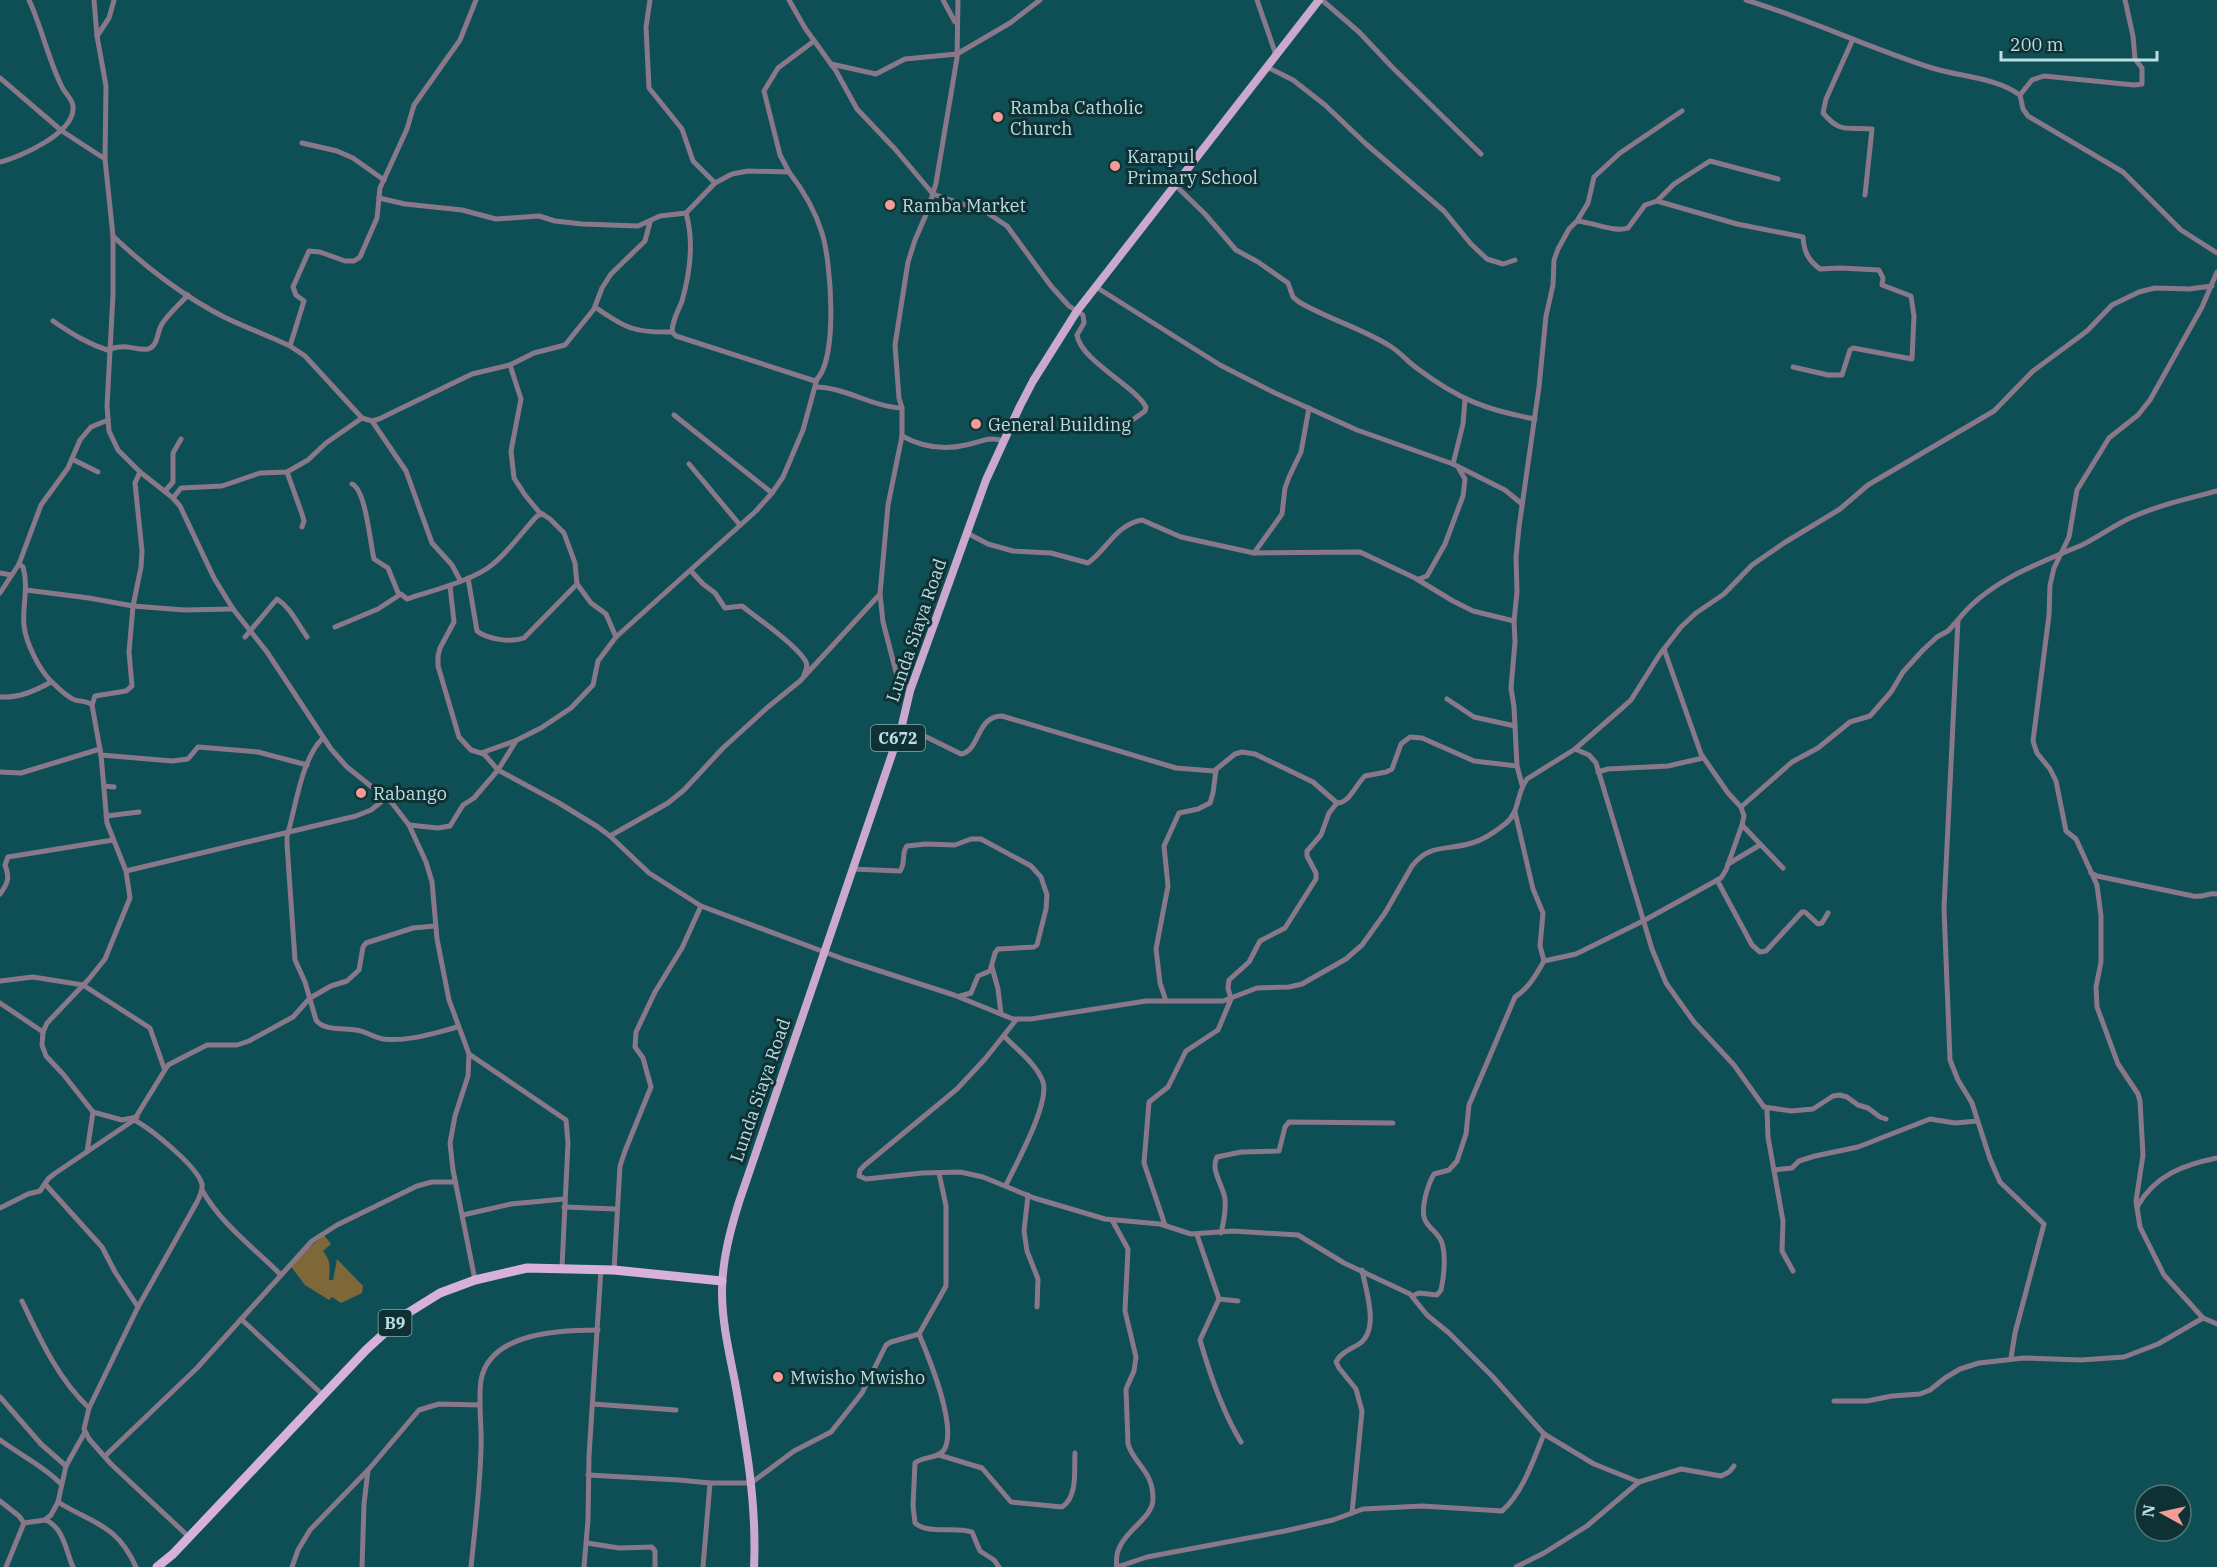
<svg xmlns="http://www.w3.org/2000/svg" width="2217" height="1567" font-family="'IBM Plex Serif',serif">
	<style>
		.green { fill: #7e6738 }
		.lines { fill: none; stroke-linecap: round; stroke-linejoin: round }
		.minor { stroke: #89788a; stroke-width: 5 }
		.primary { stroke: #cba8cd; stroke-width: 8 }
		.trunk { stroke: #d8b1da; stroke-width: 9 }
		.poi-dot { fill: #f59c96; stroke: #103134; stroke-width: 2 }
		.labels { text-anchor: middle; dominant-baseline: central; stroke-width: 6; stroke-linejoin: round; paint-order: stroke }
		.shield { fill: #103134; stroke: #87aaae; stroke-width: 1.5 }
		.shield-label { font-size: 16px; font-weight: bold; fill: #badee2 }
		.poi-label { font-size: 18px; fill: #badee2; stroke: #103134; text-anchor: start }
		.street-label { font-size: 18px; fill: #badee2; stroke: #103134 }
	</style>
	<rect width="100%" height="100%" fill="#0d4f54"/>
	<!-- green -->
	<path class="green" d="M324 1235 331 1244 323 1251C331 1261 330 1267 329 1280H333L337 1259 363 1286 362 1293 341 1303 332 1297 329 1300 305 1285 289 1264Z"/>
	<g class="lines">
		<!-- minor -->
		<g class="minor">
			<path d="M94 0 97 36 106 86 105 159 113 236V295L107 406 109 431 118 450 140 472 173 498 180 506 214 578 233 609 267 652 331 749 347 767 392 803 409 825 426 862 432 882 437 939 449 1000 469 1054 468 1076 455 1116 450 1143 453 1170 475 1280"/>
			<path d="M650 0 646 27 649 88 682 129 693 161 715 183"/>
			<path d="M789 0 805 28 836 71 857 109 895 149 933 194 986 212 1007 226 1051 286 1069 306 1083 315 1084 323 1077 335C1081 361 1134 385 1146 407L1145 411 1127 424"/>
			<path d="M943 0 955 22"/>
			<path d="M1257 0 1276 55"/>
			<path d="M1322 0 1359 32 1392 67 1481 154"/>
			<path d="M1746 0C1809 19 1869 48 1932 68 1961 77 1995 77 2020 95L2023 109 2028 116 2123 172 2181 230 2217 253"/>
			<path d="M97 36 109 18 114 0"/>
			<path d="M1853 39 1826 99 1823 113C1841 134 1847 127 1872 129L1865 195"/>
			<path d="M831 64 876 74 905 59 957 54 1010 23 1040 0"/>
			<path d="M1267 67 1293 80 1325 105 1366 144 1444 211 1471 244 1487 259 1503 264 1515 260"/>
			<path d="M0 78 62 131 105 159"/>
			<path d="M2020 95 2032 80 2044 76 2134 85 2142 84V68L2135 59 2133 36 2125 0"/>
			<path d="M302 143 337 151 353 158 384 180"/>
			<path d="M0 162C20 157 76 133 73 106 73 100 65 93 62 87 48 59 42 28 29 0"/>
			<path d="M1174 184 1205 214 1236 250 1258 262 1288 283 1293 297 1299 302C1328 319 1361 328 1390 346 1400 352 1408 362 1418 369 1458 399 1486 410 1535 419"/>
			<path d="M379 198 405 204 462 210 496 219 539 216 555 221 582 224 638 226 660 216 686 213 715 183 732 174 748 171 789 172 780 155 764 91 778 68 814 41"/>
			<path d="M1657 201 1737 224 1803 237C1804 252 1808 260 1820 269L1840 268 1879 270 1883 278 1882 285 1911 296 1914 316 1912 359 1853 348 1850 350 1842 375H1828L1793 367"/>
			<path d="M686 213C694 241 690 273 682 301 678 311 672 321 672 332L676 336 815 381C839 362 831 261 822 233 815 210 803 190 789 172"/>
			<path d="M1577 221 1588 203 1594 177 1620 153 1682 111"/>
			<path d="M113 236C145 267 186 298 226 318 247 328 269 336 290 346"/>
			<path d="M2217 272 2202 307 2150 400 2138 415 2109 438 2077 490 2069 537 2054 568 2050 585 2049 615 2033 741 2037 753 2050 769 2056 781 2066 831 2076 839 2097 885 2101 916V962L2096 987 2097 1007 2118 1064 2138 1094 2140 1101 2143 1155 2136 1201 2140 1227 2164 1275 2203 1318 2217 1324"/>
			<path d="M1096 287 1220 365 1275 393 1357 430 1453 464 1505 490 1522 504"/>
			<path d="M595 307C625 328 634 333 672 332"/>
			<path d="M53 321C72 334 88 344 110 351"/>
			<path d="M110 349C129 343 135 351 148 349 158 347 157 331 162 324 168 314 179 305 188 295"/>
			<path d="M510 365 521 399 511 451 514 478 525 495 539 512 550 519 564 533 575 563 577 584 591 603 606 614 616 637"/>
			<path d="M815 387C845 387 872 407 902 408"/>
			<path d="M674 415 772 493"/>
			<path d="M362 418 372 421 379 419 472 374 510 365 534 353 565 345 594 309 602 288 611 274 645 241 650 222"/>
			<path d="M372 421 406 471 432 543 452 565 460 580"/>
			<path d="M902 436C922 447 945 450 966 445 980 442 990 436 1003 441"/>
			<path d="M72 459 98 472"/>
			<path d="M689 464 740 525"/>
			<path d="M1453 464 1463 424 1465 399"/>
			<path d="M287 472 302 514 304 521 302 527"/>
			<path d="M352 484C366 490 370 543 374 559L388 568 399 595"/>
			<path d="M165 491 173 482V453L181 439"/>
			<path d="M173 498 181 488 222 486 260 473 287 472 308 460 326 443 362 418 305 356 290 346 304 301 296 295 293 287 309 251 320 252 345 261H354L360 257 377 218 380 188 407 129 414 105 460 40 476 0"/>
			<path d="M967 533 988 544 1013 551 1051 553 1088 563C1107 550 1115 525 1142 520L1181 537 1254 553 1282 514 1285 488 1289 477 1301 452 1309 408"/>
			<path d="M1254 553 1360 552 1415 578 1453 601 1473 611 1514 621"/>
			<path d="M19 564 23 567C29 587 22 606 24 626 26 643 40 672 53 683 59 689 67 697 75 700 81 702 86 700 92 705L101 755 107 823 126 871 130 898 105 959 89 979 47 1023 43 1032 42 1045 46 1056 63 1074 93 1112 122 1120 137 1117"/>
			<path d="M691 571 703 584 715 593 725 608 742 606C757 618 798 646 806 662 808 667 806 671 804 675"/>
			<path d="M0 573 11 575"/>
			<path d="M468 578 477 631C487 639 511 643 524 638L577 584"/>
			<path d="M1419 579 1427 576 1445 544 1463 496 1465 479 1459 469"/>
			<path d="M450 586 454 622 440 648 438 656V666L459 737 471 750 484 754 498 770 559 803 598 827 610 836 649 873 701 906 846 960 954 995 1013 1019H1031L1146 1001H1223L1257 988 1289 987 1302 984 1346 959 1362 945 1385 913 1412 866C1430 843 1447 851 1472 843 1483 840 1495 832 1505 824 1520 813 1516 793 1527 779L1575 749 1621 709 1631 700 1660 654 1681 627 1696 613 1724 594 1752 565 1784 543 1840 509 1868 485 1994 411 2033 371 2087 331 2112 305 2139 292 2155 288 2189 289 2212 286"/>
			<path d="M26 590 89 598 133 606 184 610 233 609"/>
			<path d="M0 593 19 564 41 505 68 468 80 440 91 427 108 420"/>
			<path d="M335 627 378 609 401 594 407 599C431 591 475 580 493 564 510 550 522 532 537 516L543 514"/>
			<path d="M245 637 277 599C291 608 297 623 307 637"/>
			<path d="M1664 649 1701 754 1728 793 1741 807 1744 816 1742 825 1783 868"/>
			<path d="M910 691 901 681 896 672 883 622 880 594 888 505 902 436V408L899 398 895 345 908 262 915 240 928 210 936 183 957 58 958 0"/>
			<path d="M0 697C19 698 35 691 51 682"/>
			<path d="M1447 699 1474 717 1515 726"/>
			<path d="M92 705 95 696 126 691 132 686 129 652 133 606 141 567 142 551 135 483 140 472"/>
			<path d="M902 725 961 754C980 751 976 716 1002 716L1176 768 1214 771 1235 754 1242 752 1255 754 1313 782 1337 803C1350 803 1356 784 1365 776L1386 772 1392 769 1401 744 1410 737 1422 738 1474 761 1517 766"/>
			<path d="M323 738C301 759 296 807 287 836V844L295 960 305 982 316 1020C324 1031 343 1028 356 1030 365 1031 373 1037 383 1039 408 1042 434 1033 458 1027"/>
			<path d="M1575 749 1589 755 1596 763 1652 949 1666 983 1694 1022 1734 1065 1764 1107 1791 1111 1813 1109 1833 1096 1840 1095 1847 1097 1858 1105 1868 1108 1880 1117 1886 1119"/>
			<path d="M481 753 515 741 541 728 571 708 593 685 598 661 616 637 756 511 772 493 783 477 803 430 817 379"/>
			<path d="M101 755 172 761 188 759 198 747 258 752 307 765"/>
			<path d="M0 772 21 773 100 749"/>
			<path d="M1598 772 1608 769 1668 766 1703 758"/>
			<path d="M1522 785 1517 766 1514 707 1511 688 1515 642 1514 621 1517 592 1516 557 1519 527 1539 387 1546 316 1553 285 1554 260 1558 249 1569 229 1577 221C1592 222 1615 233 1628 228L1645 205 1657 201 1674 184 1710 161 1778 179"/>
			<path d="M104 786 114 787"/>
			<path d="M1741 807 1792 762 1818 748 1850 722 1870 716 1891 692 1903 672 1923 650 1937 637 1948 631 1958 620"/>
			<path d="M1515 812 1533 889 1543 913 1540 946 1544 961"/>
			<path d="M106 816 139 812"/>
			<path d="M409 825 438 828 450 826 463 805 474 798 498 770 516 741"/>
			<path d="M610 836 668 803 684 790 723 748 768 707 800 681 880 594"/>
			<path d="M1728 864 1760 845"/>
			<path d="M852 869 900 871C906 864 901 852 907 846L926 844 955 845 971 839H981L1031 866 1041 877 1047 895 1046 909 1037 945 1034 947 998 949 995 953 990 971 978 976 971 993 960 996"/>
			<path d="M126 871 356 816 371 810 386 798"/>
			<path d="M2091 873 2097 876 2193 896C2205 898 2208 892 2217 894"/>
			<path d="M1717 880 1752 945 1760 952 1766 951 1802 912H1805L1818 924 1822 923 1828 913"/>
			<path d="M0 894C8 883 10 878 5 865L8 857 113 840"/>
			<path d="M992 967 998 989 1001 1014"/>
			<path d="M0 981 33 977 83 985 150 1028 164 1068"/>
			<path d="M1166 1001 1160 983 1156 949 1168 886 1164 846 1179 813 1198 809 1210 803 1213 793 1216 770"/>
			<path d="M0 1003 43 1032"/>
			<path d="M1016 1020 985 1059 957 1089 865 1165 860 1170 859 1176 866 1179 922 1173 960 1172 983 1177 1034 1198 1105 1219 1160 1224 1191 1234 1233 1231 1298 1235 1344 1263 1410 1294 1427 1315 1449 1333 1492 1376 1544 1434 1594 1464 1639 1482 1681 1469 1721 1476 1729 1472 1734 1466"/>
			<path d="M1004 1036C1016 1049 1037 1064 1043 1082 1050 1103 1016 1164 1006 1185"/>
			<path d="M469 1054 566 1120 568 1143 562 1267"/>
			<path d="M1767 1109 1768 1137 1783 1221 1782 1251 1793 1271"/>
			<path d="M134 1120C150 1128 197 1166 202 1184 203 1190 200 1196 197 1202L138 1307 89 1408 84 1429 89 1439 111 1464 189 1537"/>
			<path d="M87 1152 93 1112"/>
			<path d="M1774 1170 1792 1168 1799 1161 1815 1156 1858 1147 1930 1119 1955 1123 1977 1121"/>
			<path d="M46 1185 102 1247 115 1272 138 1307"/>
			<path d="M202 1190C221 1224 254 1248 281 1275"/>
			<path d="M1028 1195 1024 1231 1027 1251 1038 1279 1037 1307"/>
			<path d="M564 1207 616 1209"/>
			<path d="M2137 1207C2155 1175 2183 1165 2217 1158"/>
			<path d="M0 1208 28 1194 40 1191 48 1179 54 1174 134 1120 168 1065 207 1045H237L249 1041 293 1017 310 998 331 986 347 981 359 970 363 947 366 943 413 928 435 926"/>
			<path d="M463 1215 511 1204 564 1199"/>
			<path d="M1112 1220 1128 1249 1125 1311 1136 1357 1134 1371 1126 1389 1128 1444C1135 1466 1153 1470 1153 1499 1153 1522 1111 1535 1117 1567"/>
			<path d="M1165 1225 1144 1163 1149 1102 1168 1087 1186 1051 1218 1030 1231 999 1228 988 1229 980 1249 962 1260 941 1285 928 1316 879V873L1307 856V851L1321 835 1329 813 1337 803"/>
			<path d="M1221 1233C1224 1221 1226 1211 1225 1199 1223 1185 1210 1170 1217 1157L1241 1152 1279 1151 1285 1127 1289 1122 1393 1123"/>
			<path d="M1197 1235 1219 1299 1238 1301"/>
			<path d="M614 1270 620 1166 625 1151 651 1087 643 1058 635 1047 636 1032 655 992 682 948 701 906"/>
			<path d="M1412 1296 1419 1293 1437 1295 1441 1290C1444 1277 1446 1256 1442 1243 1439 1233 1429 1229 1425 1220 1420 1209 1428 1184 1434 1174L1449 1170 1457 1161 1466 1134 1469 1105 1515 997C1528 989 1536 975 1544 961L1576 954 1645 920 1721 878 1726 870 1742 825"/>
			<path d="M1219 1299 1200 1340C1210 1375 1222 1411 1241 1442"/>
			<path d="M22 1301C40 1339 58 1379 89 1408"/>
			<path d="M241 1319 323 1395"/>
			<path d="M919 1334C929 1358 958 1427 944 1450 938 1459 923 1456 915 1463L913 1506 915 1523C928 1535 955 1526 972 1532L980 1551 994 1560 999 1567"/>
			<path d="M2011 1358 2015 1333 2044 1224 2000 1182 1990 1159 1972 1103 1958 1080 1950 1060 1944 908 1958 620C1987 582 2039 563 2082 545 2098 537 2113 526 2130 518 2159 505 2187 499 2217 491"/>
			<path d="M0 1397 41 1444 66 1466"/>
			<path d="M1834 1401H1867L1892 1396 1920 1394 1930 1390 1945 1378 1960 1369 1979 1363 2024 1358 2081 1360 2124 1357 2158 1344 2203 1318"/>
			<path d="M593 1404 676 1410"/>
			<path d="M0 1440C20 1455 44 1466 61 1484"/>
			<path d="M939 1455 982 1468 1011 1502 1062 1507C1078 1497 1074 1470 1075 1453"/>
			<path d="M105 1456 197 1368 312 1241 337 1225 417 1186 432 1182H455"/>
			<path d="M588 1475 679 1480 710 1483H751L794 1451 831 1432 862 1393 886 1345 891 1342 919 1334 946 1286V1206L939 1173"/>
			<path d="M0 1501 19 1516 24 1523 45 1520 51 1515 58 1502 66 1466 85 1432"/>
			<path d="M58 1502C93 1524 117 1524 136 1567"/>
			<path d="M1352 1513 1362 1411 1356 1389 1339 1368 1336 1362C1340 1353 1351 1349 1359 1344 1380 1330 1366 1291 1362 1270"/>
			<path d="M45 1520C63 1526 66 1551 73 1567"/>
			<path d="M587 1543 619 1548 652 1547 655 1551V1567"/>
			<path d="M6 1567 24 1523"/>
			<path d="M292 1567 298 1550 310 1530 369 1469 419 1410 439 1404 480 1405"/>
			<path d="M362 1567 364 1504 368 1470"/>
			<path d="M471 1567C475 1528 480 1488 481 1448 482 1426 478 1402 481 1380 490 1332 561 1330 598 1330"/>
			<path d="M584 1567 588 1520 589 1456 601 1269"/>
			<path d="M703 1567 710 1483"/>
			<path d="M1117 1567 1147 1557 1285 1531 1333 1520 1363 1509 1422 1506 1502 1511C1523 1493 1534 1458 1544 1434"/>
			<path d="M1516 1567 1544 1553 1587 1526 1639 1482"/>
		</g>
		<!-- primary -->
		<path class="primary" d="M754 1567C757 1504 746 1443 735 1382 729 1352 722 1322 722 1292 722 1261 730 1231 739 1202L902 725 910 691 986 480 1020 406 1033 381 1077 311 1319 0"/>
		<!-- trunk -->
		<path class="trunk" d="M157 1567 173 1554 366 1350 403 1316 440 1293 475 1280 527 1268 614 1270 722 1281"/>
	</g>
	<!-- markers -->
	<g class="poi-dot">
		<circle cx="998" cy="117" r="6"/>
		<circle cx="1115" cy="166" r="6"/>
		<circle cx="890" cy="205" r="6"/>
		<circle cx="976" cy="424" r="6"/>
		<circle cx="361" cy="793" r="6"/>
		<circle cx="778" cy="1377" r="6"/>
	</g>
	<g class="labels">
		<!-- shield labels -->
		<g class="shield">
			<rect x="871" y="725" width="54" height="26" rx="4.5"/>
			<rect x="378.5" y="1310" width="33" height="26" rx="4.5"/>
		</g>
		<g class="shield-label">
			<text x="898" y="738">C672</text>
			<text x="395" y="1323">B9</text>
		</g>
		<!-- poi labels -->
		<g class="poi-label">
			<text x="1010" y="107">Ramba Catholic<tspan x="1010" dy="21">Church</tspan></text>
			<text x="1127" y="156">Karapul<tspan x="1127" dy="21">Primary School</tspan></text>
			<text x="902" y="205">Ramba Market</text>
			<text x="988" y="424">General Building</text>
			<text x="373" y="793">Rabango</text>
			<text x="790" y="1377">Mwisho Mwisho</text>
		</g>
		<!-- street labels -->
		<g class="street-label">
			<text transform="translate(916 630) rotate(-71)">Lunda Siaya Road</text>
			<text transform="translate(760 1090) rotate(-71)">Lunda Siaya Road</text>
		</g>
	</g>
	<!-- north arrow -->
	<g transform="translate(2163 1513) rotate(278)"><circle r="28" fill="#103134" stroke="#54767a" stroke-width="1.5"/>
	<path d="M0-4.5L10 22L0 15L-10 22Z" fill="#f59c96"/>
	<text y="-9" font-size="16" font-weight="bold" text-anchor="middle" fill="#badee2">N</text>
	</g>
	<!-- scale -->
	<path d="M2001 51v9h156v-9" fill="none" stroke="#badee2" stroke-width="3"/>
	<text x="2010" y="51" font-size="18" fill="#badee2" stroke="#103134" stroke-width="4.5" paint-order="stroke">200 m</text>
</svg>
